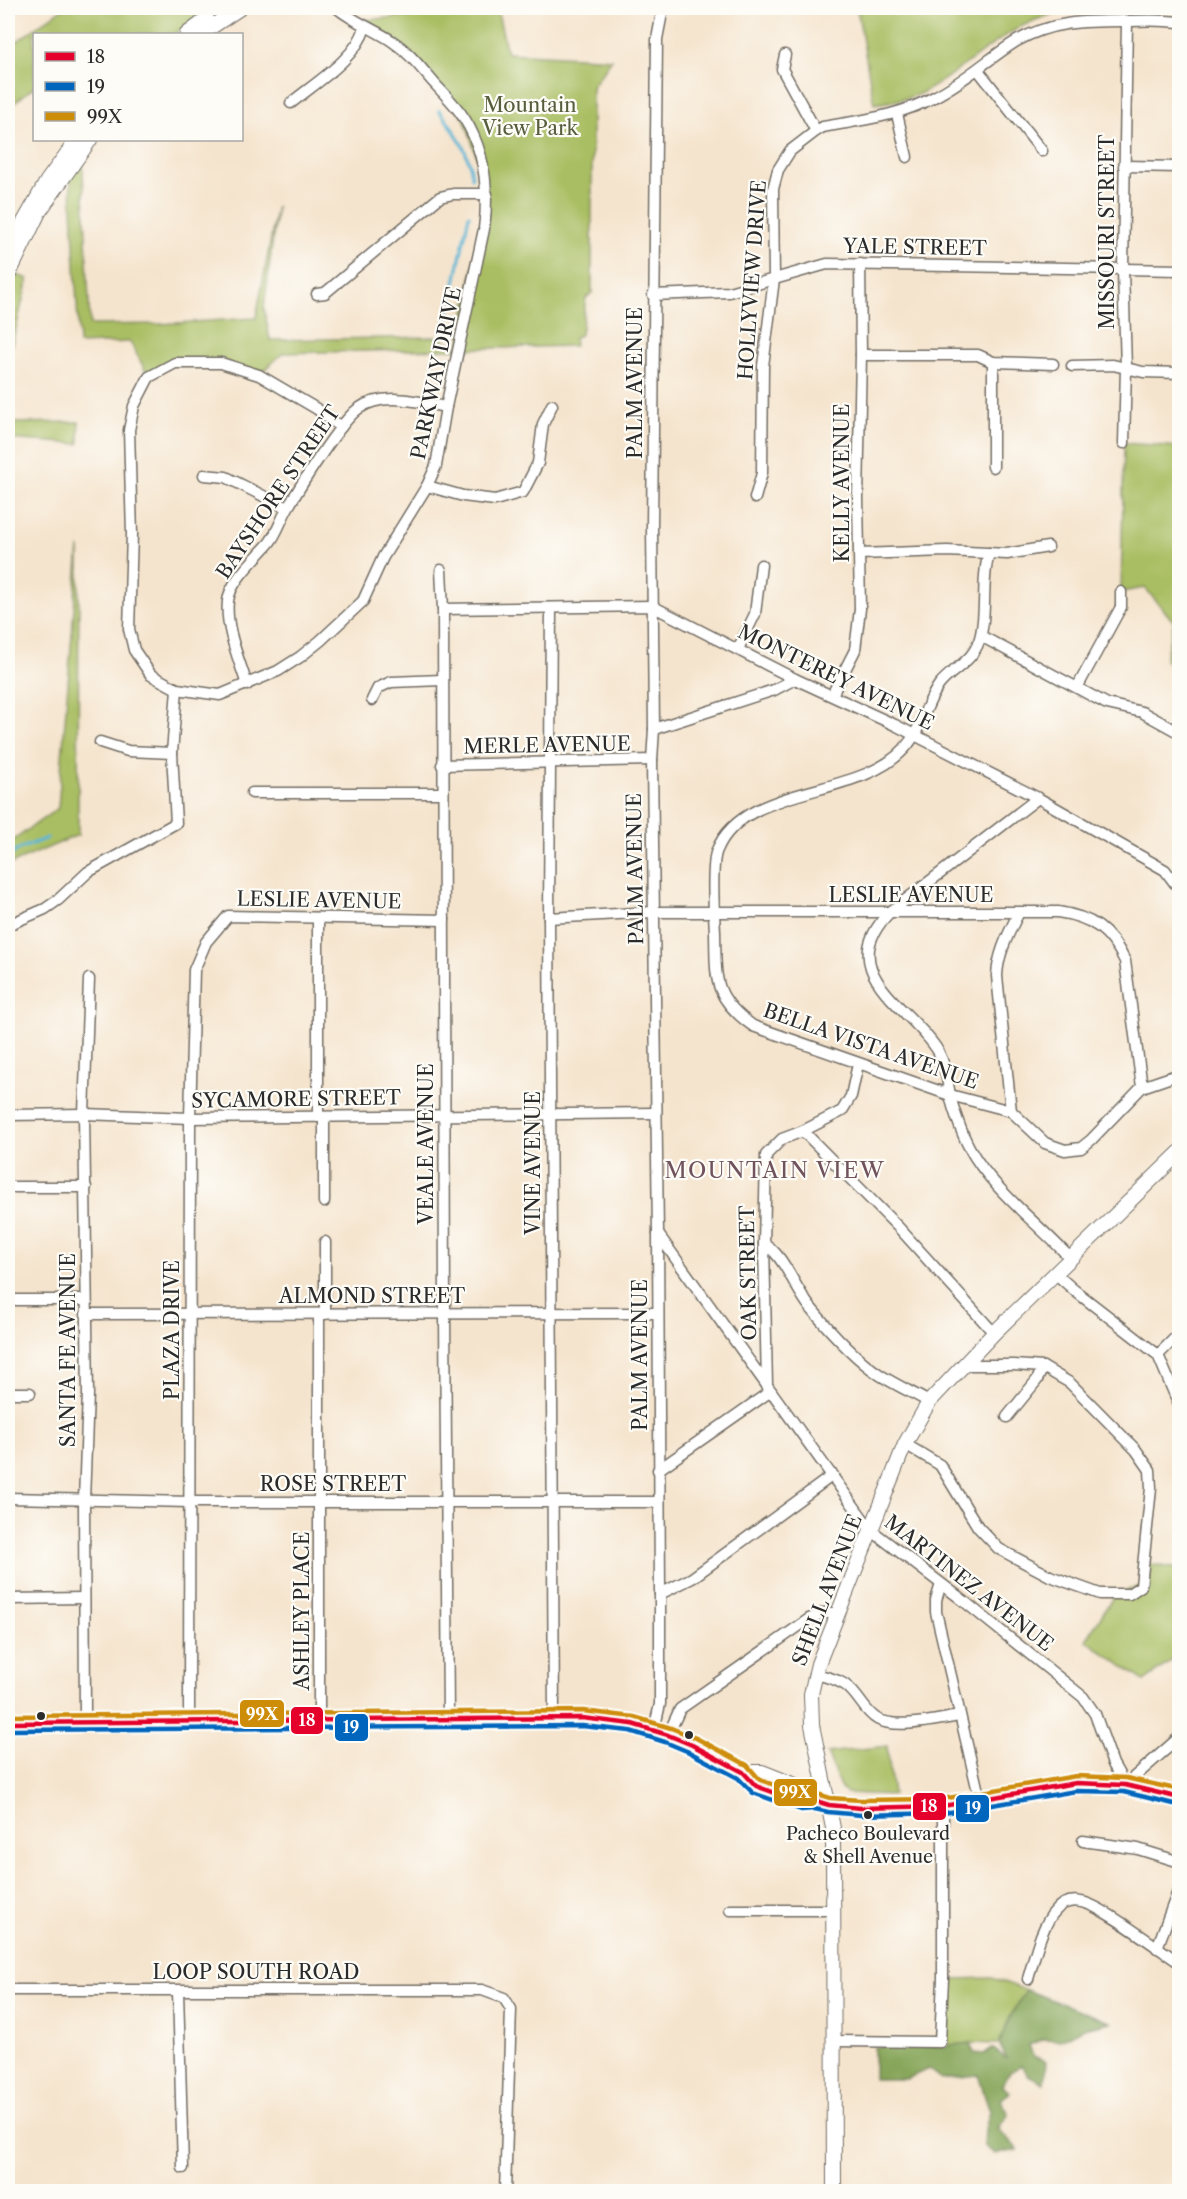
<svg xmlns="http://www.w3.org/2000/svg" width="1187" height="2199" font-family="'Libre Caslon Text',serif">
	<style>
		.green { fill: #a9be62; stroke: #6a7446; stroke-width: 1.5 }
		.forest { fill: #86a558; stroke: #586842; stroke-width: 1.5 }
		.lines { fill: none; stroke-linecap: round; stroke-linejoin: round }
		.stream { stroke: #58b5d6; stroke-width: 3 }
		.street-casing { stroke: #726c64; stroke-width: 13 }
		.secondary-casing { stroke: #726c64; stroke-width: 16 }
		.street { stroke: #fff; stroke-width: 10 }
		.secondary { stroke: #fff; stroke-width: 14 }
		.bus-1-casing { stroke: #fdfcf7; stroke-width: 9 }
		.bus-2-casing { stroke: #fdfcf7; stroke-width: 9 }
		.bus-3-casing { stroke: #fdfcf7; stroke-width: 9 }
		.bus-1 { stroke: #e4002b; stroke-width: 4.5 }
		.bus-2 { stroke: #0065bd; stroke-width: 4.5 }
		.bus-3 { stroke: #ce8d09; stroke-width: 4.5 }
		.bus-dot { fill: #2b2b2b; stroke: #fdfcf7; stroke-width: 2 }
		.labels { text-anchor: middle; dominant-baseline: central; stroke-width: 4.5; stroke-linejoin: round; paint-order: stroke }
		.bus-label { font-size: 18px; fill: #2b2b2b; stroke: #fdfcf7 }
		.park-label { font-size: 20px; fill: #575e3e; stroke: #fdfcf7 }
		.street-label { font-size: 20px; fill: #2b2b2b; stroke: #fdfcf7 }
		.quarter-label { font-size: 22px; letter-spacing: 1.5px; fill: #71535d; stroke: #fdfcf7 }
		.line-badge { stroke: #fdfcf7; stroke-width: 2 }
		.badge-label { font-size: 16px; text-anchor: middle; font-weight: bold; fill: #fff }
	</style>
	<rect width="100%" height="100%" fill="#fdfcf7"/>
	<filter id="ink" filterUnits="userSpaceOnUse"><feTurbulence type="fractalNoise" baseFrequency=".0167" numOctaves="2"/><feDisplacementMap in="SourceGraphic" scale="12" xChannelSelector="R" yChannelSelector="G"/><feConvolveMatrix kernelMatrix="1 2 1 2 8 2 1 2 1" color-interpolation-filters="sRGB"/></filter>
	<filter id="wash" filterUnits="userSpaceOnUse"><feTurbulence type="fractalNoise" baseFrequency=".008" numOctaves="4" result="noise"/><feDisplacementMap in="SourceGraphic" scale="24" xChannelSelector="R" yChannelSelector="G"/><feGaussianBlur stdDeviation="1.35" result="paint"/><feColorMatrix in="noise" values="0 0 0 0 0 0 0 0 0 0 0 0 0 0 0 0 0 1.4 0 .05"/><feComposite in="paint" operator="in"/></filter>
	<g filter="url(#wash)">
		<rect width="100%" height="100%" fill="#f5e4cd"/>
		<!-- green -->
		<g class="green">
			<path d="M63 8H212L174 34H34V87L8 108V48Z"/>
			<path d="M497 8 507 53 612 59 592 87V293L586 298 581 334 574 338 575 346 283 353 259 375 221 363H175L149 377 130 342 79 344 70 168 82 149 90 325 160 324 256 318 277 206 264 308 270 340 438 337 459 348 487 187 464 118 410 55 354 21Z"/>
			<path d="M857 8H1080C1029 16 1006 34 966 64 951 74 936 87 919 94 905 100 889 102 874 104Z"/>
			<path d="M9 272 28 279 8 360V276Z"/>
			<path d="M79 422V444L8 439V423Z"/>
			<path d="M1124 443 1179 447V668L1165 660 1174 622 1145 588 1121 592Z"/>
			<path d="M79 547 78 835 8 865V844L58 808Z"/>
			<path d="M1144 1563 1179 1569V1655L1144 1681 1086 1640 1115 1594 1141 1586Z"/>
			<path d="M887 1746 893 1795 847 1793 841 1789 827 1753Z"/>
			<path d="M992 1978 1026 1990 1009 2019 999 2044 970 2043 948 2046V2041L945 2036 949 1979Z"/>
		</g>
		<!-- forest -->
		<path class="forest" d="M1026 1990 1111 2022 1084 2028 1061 2040 1043 2039 1029 2045 1033 2056 1046 2061 1044 2083 1028 2075 1021 2065 1010 2072 1002 2085 1009 2092 1001 2100 1009 2114 998 2128 1018 2150 995 2154 984 2146 985 2129 990 2111 978 2075 941 2079 928 2069 907 2079H874V2047L945 2046 970 2043 974 2053 984 2054 992 2048 1007 2059 999 2044 1009 2019Z"/>
		<g class="lines">
			<!-- stream -->
			<g class="stream">
				<path d="M439 110C455 131 469 150 472 177"/>
				<path d="M444 336 469 215"/>
				<path d="M8 857 19 849 47 838"/>
			</g>
		</g>
	</g>
	<g filter="url(#ink)">
		<g class="lines">
			<defs>
				<g id="street">
					<path d="M337 8C354 22 374 29 392 41 409 52 421 68 434 83 444 94 456 105 464 118 486 152 489 190 484 229L446 407 436 466 427 486 383 557 363 601 320 641 300 657 278 671 220 695 177 689 151 675 134 650 129 629 132 534 129 430 134 406 149 377 175 363H221L259 375 317 409 341 427"/>
					<path d="M785 55 782 69 816 131"/>
					<path d="M978 70 1042 151"/>
					<path d="M291 103C315 83 357 58 365 27"/>
					<path d="M897 114 907 157"/>
					<path d="M1124 166 1180 167"/>
					<path d="M317 294 325 293 440 197 453 194H487"/>
					<path d="M653 295 729 292 827 264 1180 270"/>
					<path d="M861 355H978L993 362 1053 364"/>
					<path d="M993 362V467"/>
					<path d="M1072 366 1113 365 1143 372 1180 373"/>
					<path d="M1124 443 1126 368 1123 270 1127 21"/>
					<path d="M204 475 226 477 287 508"/>
					<path d="M427 486 463 496 495 500 523 492 538 463 543 424 552 405"/>
					<path d="M755 498 762 473 763 366 774 279 773 189 778 170 790 151 816 131 823 127C862 120 901 116 936 96 965 81 988 59 1015 42 1052 20 1088 21 1130 21 1147 20 1163 20 1180 22"/>
					<path d="M989 553C981 579 987 608 981 634 975 663 953 667 939 685 925 705 921 731 904 749 859 799 745 783 717 850 711 863 714 915 715 932 716 978 712 997 753 1026L950 1095 1011 1111 1045 1143 1065 1150 1081 1148 1091 1140 1142 1087 1180 1074"/>
					<path d="M859 554 947 551 1007 554 1048 547"/>
					<path d="M441 570 443 609 445 1314 448 1718"/>
					<path d="M551 608 549 918 554 1717"/>
					<path d="M443 609 652 606 795 679 895 725 1038 798 1165 870 1180 890"/>
					<path d="M981 636 1107 704 1142 712 1180 733"/>
					<path d="M738 649 755 614 761 565"/>
					<path d="M247 685C239 659 225 628 228 601 230 580 258 557 270 542 277 533 281 520 287 509 299 488 340 422 358 409 383 391 418 402 446 407"/>
					<path d="M1078 686 1121 607V592"/>
					<path d="M832 695 855 650 860 609 858 498 861 355 860 264"/>
					<path d="M372 700 378 688 391 682 442 680"/>
					<path d="M654 729 774 690 795 679"/>
					<path d="M100 742 128 751 172 753"/>
					<path d="M442 765 652 760"/>
					<path d="M252 793H443"/>
					<path d="M1038 798 890 912C830 972 912 1007 938 1051 946 1066 947 1079 950 1095 953 1109 962 1134 969 1147 991 1189 1039 1224 1071 1259"/>
					<path d="M549 918 653 912H1058C1092 917 1110 930 1125 961L1142 1087"/>
					<path d="M8 925 45 909 58 900 88 872 176 823 172 753 177 689"/>
					<path d="M1011 1111 997 976C998 953 1008 935 1018 914"/>
					<path d="M8 1115 84 1114 190 1118 656 1113"/>
					<path d="M318 1117V918"/>
					<path d="M803 1131 900 1229 994 1333"/>
					<path d="M8 1187H86"/>
					<path d="M324 1202V1117"/>
					<path d="M658 1234 871 1530 960 1598 1083 1697 1095 1714 1113 1764 1125 1785 1180 1737"/>
					<path d="M325 1242V1314"/>
					<path d="M764 1244C782 1252 796 1290 810 1307 830 1331 854 1358 880 1375 896 1385 913 1393 929 1402"/>
					<path d="M1056 1274 1074 1290 1158 1355 1180 1407"/>
					<path d="M8 1300H86"/>
					<path d="M86 1314 658 1313"/>
					<path d="M1158 1355 1180 1333"/>
					<path d="M767 1386 764 1244 766 1155 782 1139 803 1131 842 1111 851 1096 858 1064"/>
					<path d="M8 1393H30"/>
					<path d="M1007 1417 1037 1380 1043 1367"/>
					<path d="M905 1444 940 1465 978 1527 999 1549 1050 1576 1100 1594H1129L1141 1586 1151 1488 1150 1470 1136 1450 1070 1383 1043 1367 1014 1365H962"/>
					<path d="M658 1470 771 1391"/>
					<path d="M8 1498 190 1502H659"/>
					<path d="M941 1584 936 1600V1612L980 1800"/>
					<path d="M660 1594 692 1578 833 1475"/>
					<path d="M8 1599 84 1598"/>
					<path d="M815 1673C827 1678 840 1679 849 1688 860 1698 865 1712 877 1719 897 1730 939 1719 960 1716"/>
					<path d="M319 1719V1314"/>
					<path d="M85 1721 84 1500 88 1394 84 1114 89 979"/>
					<path d="M189 1721 190 1118 194 970 206 942 228 916 444 920"/>
					<path d="M654 1730 660 1704V1594L658 1234 652 760 654 729 652 527 657 39 663 8"/>
					<path d="M668 1735 680 1709 809 1619 823 1613H838"/>
					<path d="M1083 1841 1138 1849 1180 1862"/>
					<path d="M730 1910H833"/>
					<path d="M1157 1948 1180 1886"/>
					<path d="M1028 1979C1034 1959 1041 1925 1056 1910 1062 1903 1071 1900 1081 1902 1100 1904 1160 1950 1180 1963"/>
					<path d="M8 1990H482L504 1998 511 2009 505 2192"/>
					<path d="M178 1991 183 2168"/>
					<path d="M833 2041 940 2042 943 1979V1806"/>
				</g>
				<g id="secondary">
					<path d="M187 34 207 19"/>
					<path d="M201 34 240 8"/>
					<path d="M8 250 47 181 77 140"/>
					<path d="M8 276 39 212 90 140"/>
					<path d="M8 1723 582 1718 632 1724 668 1735 692 1745 743 1772 756 1786 802 1803 816 1801 829 1805 861 1808 943 1806 1050 1786 1076 1783 1125 1785 1180 1798"/>
					<path d="M743 1772H762L805 1789 816 1801"/>
					<path d="M834 2192 833 1828 812 1725 811 1694 818 1664 905 1444 929 1402 994 1333 1180 1152"/>
				</g>
			</defs>
			<!-- street casing -->
			<use href="#street" class="street-casing"/>
			<!-- secondary casing -->
			<use href="#secondary" class="secondary-casing"/>
			<!-- street -->
			<use href="#street" class="street"/>
			<!-- secondary -->
			<use href="#secondary" class="secondary"/>
			<defs>
				<path id="bus-1" d="M8 1723 582 1718 632 1724 668 1735 692 1745 743 1772 756 1786 802 1803 816 1801 829 1805 861 1808 943 1806 1076 1783 1125 1785 1180 1798"/>
				<path id="bus-2" d="M8 1730 582 1726 630 1731 665 1742 689 1752 738 1778 753 1793 801 1810 815 1809 828 1812 861 1815 944 1813 1076 1791 1124 1792 1178 1805"/>
				<path id="bus-3" d="M8 1716 583 1711 634 1717 671 1728 696 1738 747 1765 760 1780 803 1795 817 1794 830 1798 861 1800 942 1799 1076 1776 1126 1778 1180 1790"/>
			</defs>
			<!-- bus-1 casing -->
			<use href="#bus-1" class="bus-1-casing"/>
			<!-- bus-2 casing -->
			<use href="#bus-2" class="bus-2-casing"/>
			<!-- bus-3 casing -->
			<use href="#bus-3" class="bus-3-casing"/>
			<!-- bus-1 -->
			<use href="#bus-1" class="bus-1"/>
			<!-- bus-2 -->
			<use href="#bus-2" class="bus-2"/>
			<!-- bus-3 -->
			<use href="#bus-3" class="bus-3"/>
		</g>
	</g>
	<!-- markers -->
	<g class="bus-dot">
		<circle cx="41" cy="1716" r="5"/>
		<circle cx="689" cy="1735" r="5"/>
		<circle cx="868" cy="1815" r="5"/>
	</g>
	<g class="labels">
		<!-- bus labels -->
		<g class="bus-label">
			<text x="868" y="1834">Pacheco Boulevard<tspan x="868" dy="23">&amp; Shell Avenue</tspan></text>
		</g>
		<!-- park labels -->
		<g class="park-label">
			<text x="530" y="105">Mountain<tspan x="530" dy="23">View Park</tspan></text>
		</g>
		<!-- street labels -->
		<g class="street-label">
			<text transform="translate(1107 232) rotate(-90)">MISSOURI STREET</text>
			<text transform="translate(915 247) rotate(1)">YALE STREET</text>
			<text transform="translate(752 280) rotate(-86)">HOLLYVIEW DRIVE</text>
			<text transform="translate(436 373) rotate(-78)">PARKWAY DRIVE</text>
			<text transform="translate(635 383) rotate(-90)">PALM AVENUE</text>
			<text transform="translate(842 483) rotate(-90)">KELLY AVENUE</text>
			<text transform="translate(278 492) rotate(-56)">BAYSHORE STREET</text>
			<text transform="translate(836 677) rotate(26)">MONTEREY AVENUE</text>
			<text transform="translate(547 745) rotate(-1)">MERLE AVENUE</text>
			<text transform="translate(635 869) rotate(-91)">PALM AVENUE</text>
			<text x="911" y="895">LESLIE AVENUE</text>
			<text transform="translate(319 900) rotate(1)">LESLIE AVENUE</text>
			<text transform="translate(871 1046) rotate(19)">BELLA VISTA AVENUE</text>
			<text transform="translate(296 1099) rotate(-1)">SYCAMORE STREET</text>
			<text transform="translate(426 1144) rotate(-90)">VEALE AVENUE</text>
			<text transform="translate(533 1163) rotate(-90)">VINE AVENUE</text>
			<text transform="translate(748 1273) rotate(-91)">OAK STREET</text>
			<text x="372" y="1296">ALMOND STREET</text>
			<text transform="translate(172 1330) rotate(-90)">PLAZA DRIVE</text>
			<text transform="translate(68 1350) rotate(-90)">SANTA FE AVENUE</text>
			<text transform="translate(640 1355) rotate(-90)">PALM AVENUE</text>
			<text x="333" y="1484">ROSE STREET</text>
			<text transform="translate(969 1583) rotate(38)">MARTINEZ AVENUE</text>
			<text transform="translate(827 1590) rotate(-69)">SHELL AVENUE</text>
			<text transform="translate(302 1611) rotate(-90)">ASHLEY PLACE</text>
			<text x="256" y="1972">LOOP SOUTH ROAD</text>
		</g>
		<!-- quarter labels -->
		<g class="quarter-label">
			<text x="775" y="1170">MOUNTAIN VIEW</text>
		</g>
	</g>
	<g class="line-badge">
		<rect x="239" y="1699" width="46" height="29" rx="6" fill="#ce8d09"/>
		<rect x="290" y="1706" width="34" height="29" rx="6" fill="#e4002b"/>
		<rect x="334" y="1713" width="35" height="29" rx="6" fill="#0065bd"/>
		<rect x="773" y="1778" width="45" height="29" rx="6" fill="#ce8d09"/>
		<rect x="912" y="1792" width="35" height="29" rx="6" fill="#e4002b"/>
		<rect x="955" y="1794" width="35" height="29" rx="6" fill="#0065bd"/>
	</g>
	<g class="badge-label">
		<text x="262" y="1720">99X</text>
		<text x="307" y="1726">18</text>
		<text x="351" y="1733">19</text>
		<text x="795" y="1798">99X</text>
		<text x="929" y="1812">18</text>
		<text x="973" y="1814">19</text>
	</g>
	<!-- margin -->
	<rect width="1187" height="2199" fill="none" stroke="#fdfcf7" stroke-width="30"/>
	<!-- legend -->
	<rect x="33" y="33" width="210" height="108" fill="#fdfcf7" stroke="#a9a8a5" stroke-width="1.5"/>
	<rect x="45" y="52" width="30" height="9" fill="#e4002b" stroke="#a9a8a5" stroke-width="1.5"/>
	<text x="87" y="63" font-size="18" fill="#2b2b2b">18</text>
	<rect x="45" y="82" width="30" height="9" fill="#0065bd" stroke="#a9a8a5" stroke-width="1.5"/>
	<text x="87" y="93" font-size="18" fill="#2b2b2b">19</text>
	<rect x="45" y="112" width="30" height="9" fill="#ce8d09" stroke="#a9a8a5" stroke-width="1.5"/>
	<text x="87" y="123" font-size="18" fill="#2b2b2b">99X</text>
</svg>
